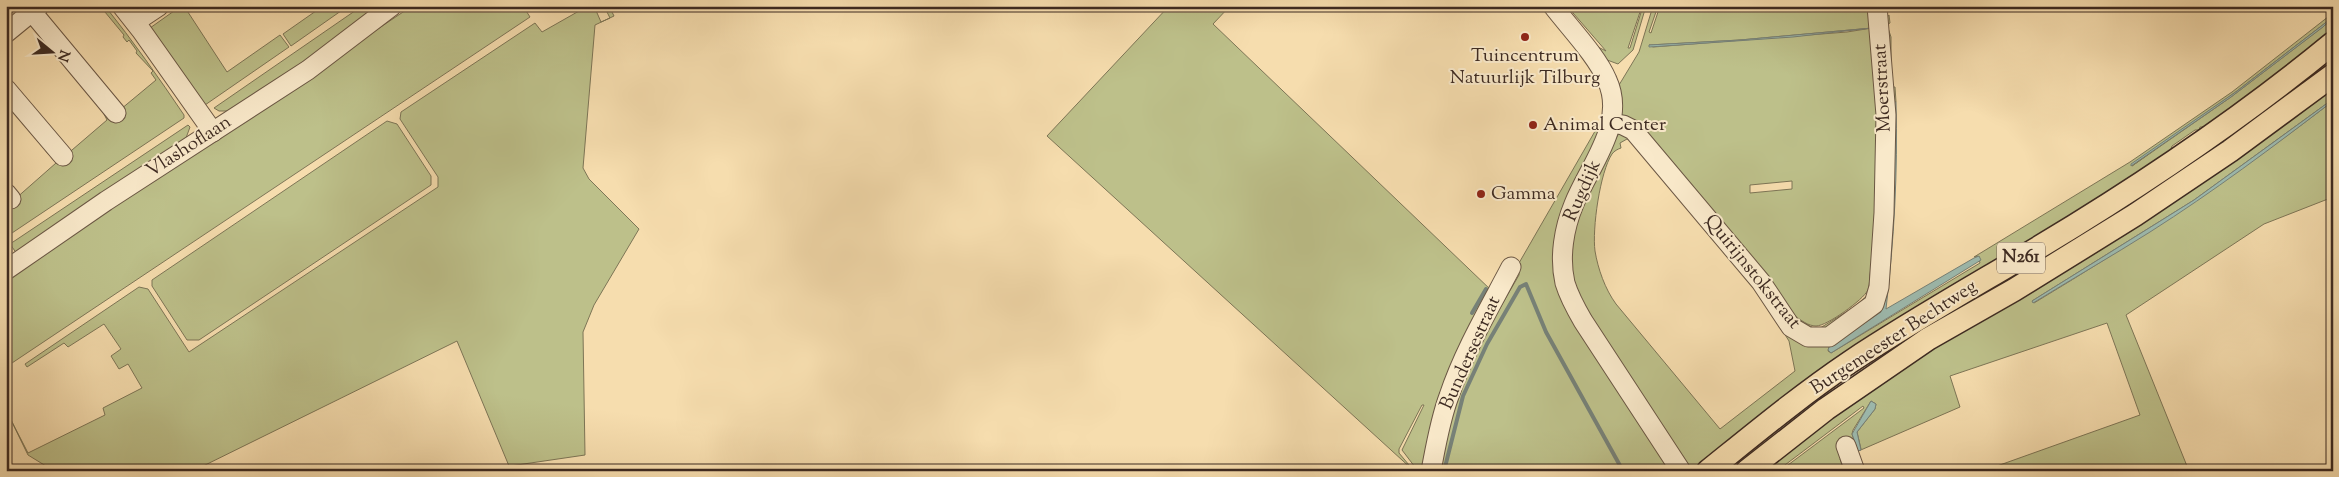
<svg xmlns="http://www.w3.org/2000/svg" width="2339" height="477" font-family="'Sorts Mill Goudy',serif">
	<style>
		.green { fill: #bdc08a; stroke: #7d7556; fill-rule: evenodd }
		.water { fill: #9dbbb0; stroke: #778177 }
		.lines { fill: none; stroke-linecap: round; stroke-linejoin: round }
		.stream { stroke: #778177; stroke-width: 4 }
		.minor-casing { stroke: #6b5744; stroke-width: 21 }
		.major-casing { stroke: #3d2a21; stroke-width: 25 }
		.minor { stroke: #f9e9ca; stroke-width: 19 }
		.major { stroke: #f6ddae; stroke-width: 22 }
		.poi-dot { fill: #8f2418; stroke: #f9e9ca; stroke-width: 2 }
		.labels { text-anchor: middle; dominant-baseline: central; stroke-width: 4; stroke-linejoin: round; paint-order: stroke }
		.shield { fill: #f9e9ca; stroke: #756354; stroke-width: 1 }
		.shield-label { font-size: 18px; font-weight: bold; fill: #3d2a21 }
		.poi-label { font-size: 19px; fill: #3d2a21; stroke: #f9e9ca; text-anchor: start }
		.street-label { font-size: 19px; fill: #3d2a21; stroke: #f9e9ca }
	</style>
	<rect width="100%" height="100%" fill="#f6ddae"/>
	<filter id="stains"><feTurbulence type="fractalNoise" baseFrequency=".004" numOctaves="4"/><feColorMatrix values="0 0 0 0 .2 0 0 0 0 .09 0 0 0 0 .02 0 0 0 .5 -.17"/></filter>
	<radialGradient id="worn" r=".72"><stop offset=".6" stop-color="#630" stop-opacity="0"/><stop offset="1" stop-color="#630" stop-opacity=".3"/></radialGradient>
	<!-- green -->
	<g class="green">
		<path d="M100 6H105C133 41 159 78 184 115V118L6 237V207L56 163 45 150 58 162 107 120 103 112 109 119 156 80 151 73 153 71 136 53 137 51 129 40 127 42 123 37 124 35Z"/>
		<path d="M181 6H184L227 72 280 35 289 47 205 105 150 28Z"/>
		<path d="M323 6H348L291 46 283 34Z"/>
		<path d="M362 6H383L335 41 229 111H219L214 108Z"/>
		<path d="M412 6H523L530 17 6 367V278Z"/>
		<path d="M578 6H594L601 22 610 18 604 6H609L614 16 595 25 583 168 589 179 639 229 594 305 583 332 585 455 510 466V471H500L509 466 457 341 193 471H54L28 455 6 410 28 453 105 415 103 408 142 388 128 364 119 369 111 356 121 349 104 324 68 347 64 343 27 367 25 364 139 287 148 289 189 352 438 187V177L400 119 401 112 535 23 542 32 579 11Z"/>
		<path d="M1169 6H1230L1213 24 1492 291 1422 471H1418L1402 450 1424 405H1422L1399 449V453L1414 471 1047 136Z"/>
		<path d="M1567 6H1642L1628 48H1630L1643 6H1646L1633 50 1618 64 1599 57 1594 45 1606 51Z"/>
		<path d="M1653 6H1658L1649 32 1651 33 1660 6H1871L1878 39 1874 292 1829 331 1807 333 1621 116 1616 90 1639 52ZM1872 28 1847 32 1653 47 1649 45 1740 40ZM1792 181V189L1750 193V185ZM1714 211 1795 316C1801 320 1808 326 1816 326 1827 326 1863 300 1868 290 1870 283 1870 274 1871 266L1869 294 1854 307 1817 330 1796 318Z"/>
		<path d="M2333 13V17L2237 91 2132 166 2231 97 2333 19V35L2203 131V127H2200L2199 130H2195L2172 146 2169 156 1697 471 1690 468 1585 314 1573 280 1570 245 1577 212 1619 133 1634 140 1627 139 1620 143 1621 148C1618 149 1614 151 1612 154 1600 172 1592 229 1595 251 1598 269 1605 289 1616 304L1720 429 1795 371 1789 341 1753 284 1704 229 1709 227 1797 338 1871 313 1885 20 1889 15 1890 23 1887 25 1891 37V87H1895L1896 102H1892L1888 257 1881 312 1829 347 1828 351 1831 353 1980 263 1978 256 1974 257 2130 162 2232 92Z"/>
		<path d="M2333 83V99L2194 200 2032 301 2034 303C2137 241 2237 175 2333 101V197L2264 224 2126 315 2189 471H1983L2140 415 2107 323 1950 376 1960 407 1840 459 1844 471H1780L1864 408 1863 406 1777 471H1758L1815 427ZM1871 401 1876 404 1875 409 1857 432 1861 449 1857 450 1852 434 1853 430Z"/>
		<path d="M387 121 397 124 431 176V185L199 340H187L152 286V280Z"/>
		<path d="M188 125 190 127 186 138 17 254 10 244Z"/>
		<path d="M1598 126H1601L1598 142 1561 283 1672 471H1437L1456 396 1481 341 1519 275V263Z"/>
	</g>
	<!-- water -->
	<g class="water">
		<path d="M2333 17 2323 27 2231 97 2131 166V164L2237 91Z"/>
		<path d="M1872 28 1793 37 1649 47V45L1740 40Z"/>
		<path d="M2333 99V101C2273 147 2213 192 2150 232 2112 256 2072 279 2033 303L2032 301 2194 200Z"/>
		<path d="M1892 102H1896C1898 172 1894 240 1886 309L1974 258 1979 256 1981 260 1831 353 1828 350 1829 347 1881 312 1888 257Z"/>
		<path d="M1871 401 1876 404 1875 409 1857 432 1861 450 1858 451 1852 434Z"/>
	</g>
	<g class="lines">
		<!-- stream -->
		<g class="stream">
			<path d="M1472 313 1486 289"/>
			<path d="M1444 471 1463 396 1487 344 1520 287 1526 284 1546 332 1623 471"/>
		</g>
		<defs>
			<g id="minor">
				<path d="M122 6 141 30 213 132"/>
				<path d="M1553 6C1569 27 1597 56 1607 80 1627 123 1589 166 1574 204 1564 228 1559 257 1565 283 1569 296 1576 309 1583 321L1681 471"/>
				<path d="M32 12 116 113"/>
				<path d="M135 22 159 6"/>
				<path d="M6 33 39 6"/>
				<path d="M6 89 63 156"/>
				<path d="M1611 123 1623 125 1633 130 1761 282 1791 327 1808 337H1829L1874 304 1879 287 1884 213 1886 115 1877 6"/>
				<path d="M6 193 11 199"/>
				<path d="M6 270 106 201 308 70 392 6"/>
				<path d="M1846 446 1855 471"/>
				<path d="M1431 471C1436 445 1440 420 1449 396 1464 351 1489 309 1511 267"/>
			</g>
			<g id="major">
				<path d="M1708 471C1754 434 1801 395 1850 362 1907 324 1967 290 2026 255 2132 192 2237 122 2333 43"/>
				<path d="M1747 471 1826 409 1928 339 2014 290 2135 215 2230 151 2333 75"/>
			</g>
		</defs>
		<!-- minor casing -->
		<use href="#minor" class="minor-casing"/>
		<!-- major casing -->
		<use href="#major" class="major-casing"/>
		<!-- minor -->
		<use href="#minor" class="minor"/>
		<!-- major -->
		<use href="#major" class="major"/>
	</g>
	<!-- markers -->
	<g class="poi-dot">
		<circle cx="1525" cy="37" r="5"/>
		<circle cx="1533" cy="125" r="5"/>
		<circle cx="1481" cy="194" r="5"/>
	</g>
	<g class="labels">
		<!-- shield labels -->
		<rect class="shield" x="1997" y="242.5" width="48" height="31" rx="4"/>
		<g class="shield-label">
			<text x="2021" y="258">N261</text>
		</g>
		<!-- poi labels -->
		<g class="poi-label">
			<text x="1525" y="56" text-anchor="middle">Tuincentrum<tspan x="1525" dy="22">Natuurlijk Tilburg</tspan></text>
			<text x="1543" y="125">Animal Center</text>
			<text x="1491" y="194">Gamma</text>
		</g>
		<!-- street labels -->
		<g class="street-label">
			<text transform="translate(1883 88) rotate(-93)">Moerstraat</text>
			<text transform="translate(189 147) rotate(-33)">Vlashoflaan</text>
			<text transform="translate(1583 191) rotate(-66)">Rugdijk</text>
			<text transform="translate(1752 272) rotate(51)">Quirijnstokstraat</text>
			<text transform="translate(1894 338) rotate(-33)">Burgemeester Bechtweg</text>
			<text transform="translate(1471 353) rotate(-66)">Bundersestraat</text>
		</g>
	</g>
	<!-- margin -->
	<rect width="2339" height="477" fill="none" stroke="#f6ddae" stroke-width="25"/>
	<rect x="8" y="8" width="2324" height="462" fill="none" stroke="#3d2a21" stroke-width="2.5"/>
	<rect x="12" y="12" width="2314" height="452" fill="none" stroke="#3d2a21"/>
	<!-- north arrow -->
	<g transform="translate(52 52) rotate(108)" stroke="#f9e9ca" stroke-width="4" paint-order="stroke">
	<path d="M0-4L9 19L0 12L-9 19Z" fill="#3d2a21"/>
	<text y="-8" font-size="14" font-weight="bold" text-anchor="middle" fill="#3d2a21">N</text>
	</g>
	<rect width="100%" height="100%" filter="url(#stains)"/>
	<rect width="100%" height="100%" fill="url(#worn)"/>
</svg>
